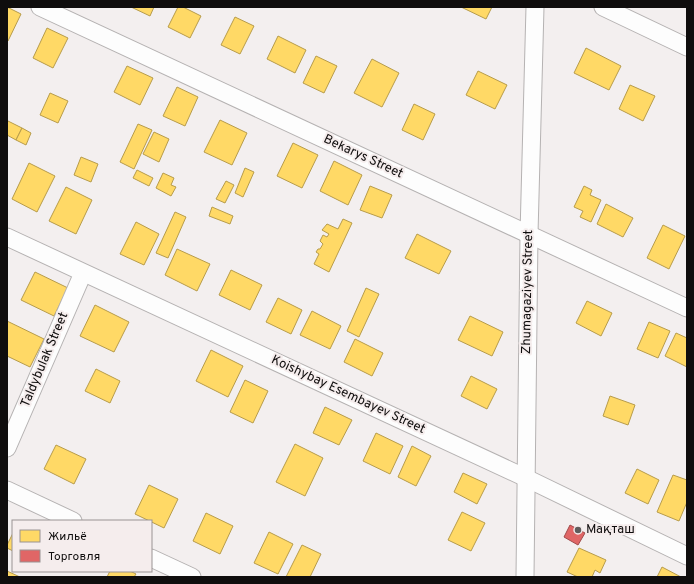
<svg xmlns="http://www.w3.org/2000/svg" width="694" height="584" font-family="Overpass,sans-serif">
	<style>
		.homes { fill: #ffd966; stroke: #b79c4b }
		.shops { fill: #e06666; stroke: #a14b4b }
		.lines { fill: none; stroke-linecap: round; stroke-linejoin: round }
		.street-casing { stroke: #b5b2b2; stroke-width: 19 }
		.street { stroke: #fdfdfd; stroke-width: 17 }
		.poi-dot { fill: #5f5c5c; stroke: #f5eded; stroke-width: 1.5 }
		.labels { text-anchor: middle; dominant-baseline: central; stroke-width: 4; stroke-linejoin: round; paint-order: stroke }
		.street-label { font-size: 13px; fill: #0f0d0d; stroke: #f5eded }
		.poi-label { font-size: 13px; fill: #0f0d0d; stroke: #f5eded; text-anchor: start }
	</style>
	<rect width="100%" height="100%" fill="#f3efef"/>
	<!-- homes -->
	<g class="homes">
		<path d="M7 7 21 14 8 41 7 40Z"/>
		<path d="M131 7H154L150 16Z"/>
		<path d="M178 7H183L201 16 190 38 168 27Z"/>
		<path d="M461 7H492L486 19Z"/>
		<path d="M235 17 254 26 240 54 221 45Z"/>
		<path d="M47 28 68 38 53 68 33 58Z"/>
		<path d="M278 36 306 50 295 73 267 59Z"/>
		<path d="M586 48 621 66 609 90 574 73Z"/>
		<path d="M316 56 337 66 324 93 303 83Z"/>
		<path d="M372 59 399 73 382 107 354 93Z"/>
		<path d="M127 66 153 78 140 105 114 92Z"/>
		<path d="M478 71 507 85 495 109 466 95Z"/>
		<path d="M630 85 655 96 643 121 619 109Z"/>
		<path d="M177 87 198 97 185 126 163 116Z"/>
		<path d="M50 93 68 101 58 123 40 115Z"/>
		<path d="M414 104 435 114 423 140 402 130Z"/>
		<path d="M220 120 247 133 232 165 204 152Z"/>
		<path d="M8 121 22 128 16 140 7 135V123Z"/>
		<path d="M138 124 152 130 134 169 120 162Z"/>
		<path d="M22 128 31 133 26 145 16 140Z"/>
		<path d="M154 132 169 139 159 162 143 154Z"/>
		<path d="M293 143 318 155 302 188 277 176Z"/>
		<path d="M81 157 98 164 91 182 74 175Z"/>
		<path d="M334 161 362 175 348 205 320 191Z"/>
		<path d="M29 163 55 176 37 212 12 199Z"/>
		<path d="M245 168 254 172 243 197 235 193Z"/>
		<path d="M137 170 153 178 149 186 133 178Z"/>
		<path d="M163 173 174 178 171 185 176 187 171 196 156 188Z"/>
		<path d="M226 181 234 185 225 203 216 199Z"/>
		<path d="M370 186 392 195 382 218 360 210Z"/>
		<path d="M584 186 592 190 590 195 601 200 591 222 580 217 583 211 574 207Z"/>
		<path d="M66 187 92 200 76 234 49 221Z"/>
		<path d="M606 204 633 218 623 237 597 224Z"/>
		<path d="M212 207 233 216 230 224 209 216Z"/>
		<path d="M175 212 186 217 168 258 156 253Z"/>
		<path d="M343 219 352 223 329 272 314 264 319 254 316 252 318 249H320L323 244 320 241 323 235 327 237 329 234 322 230 327 224 338 229Z"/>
		<path d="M136 222 159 234 144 265 120 254Z"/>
		<path d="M663 225 685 236 669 269 647 258Z"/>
		<path d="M417 234 451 251 439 274 405 258Z"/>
		<path d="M177 249 210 264 197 291 165 275Z"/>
		<path d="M231 270 262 285 250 310 219 295Z"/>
		<path d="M35 272 68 288 54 316 21 300Z"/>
		<path d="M366 288 379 294 359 337 347 331Z"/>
		<path d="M278 298 302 310 291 334 266 322Z"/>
		<path d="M587 301 612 313 601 336 576 323Z"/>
		<path d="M95 305 129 322 114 352 80 336Z"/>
		<path d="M312 311 341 326 330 349 300 335Z"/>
		<path d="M470 316 503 332 492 356 458 340Z"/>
		<path d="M7 321 44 339 30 367 7 356Z"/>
		<path d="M649 322 670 331 658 358 637 349Z"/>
		<path d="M676 333 687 338V367L665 356Z"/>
		<path d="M355 339 383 353 372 376 344 362Z"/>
		<path d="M211 350 243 366 228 397 196 381Z"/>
		<path d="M96 369 120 381 110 403 85 391Z"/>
		<path d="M471 376 497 389 487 409 461 396Z"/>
		<path d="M245 380 268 391 253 423 230 412Z"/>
		<path d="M610 396 635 405 628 425 603 416Z"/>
		<path d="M325 407 352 420 339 445 313 433Z"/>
		<path d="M376 433 403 446 390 474 363 461Z"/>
		<path d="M295 444 323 458 305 496 276 482Z"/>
		<path d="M56 445 86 459 74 484 44 469Z"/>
		<path d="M412 446 431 456 416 486 398 477Z"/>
		<path d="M637 469 659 480 648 504 625 493Z"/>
		<path d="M463 473 487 484 477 504 454 492Z"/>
		<path d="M673 475 687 480V502L679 521 657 512Z"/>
		<path d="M149 485 178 499 164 528 135 514Z"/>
		<path d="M462 512 485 523 471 551 448 540Z"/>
		<path d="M206 513 233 526 220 554 193 541Z"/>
		<path d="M269 532 293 544 278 574 254 563Z"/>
		<path d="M13 533V551L7 548V545Z"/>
		<path d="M302 545 321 554 310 577H286Z"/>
		<path d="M579 548 606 560 600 573 595 570 592 577H578L567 572Z"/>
		<path d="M662 567 681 577H657Z"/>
		<path d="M7 571 20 577H7Z"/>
		<path d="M110 571H130L136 574 134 577H107Z"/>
	</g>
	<!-- shops -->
	<path class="shops" d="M570 525 585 533 578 545 564 537Z"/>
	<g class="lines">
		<defs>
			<g id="street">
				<path d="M40 7 687 308"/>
				<path d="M603 7 687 47"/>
				<path d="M7 237 526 478 687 556"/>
				<path d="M7 448 83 273"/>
				<path d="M7 490 73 521"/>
				<path d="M151 558 192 577"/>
				<path d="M525 577 529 234 535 7"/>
			</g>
		</defs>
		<!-- street casing -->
		<use href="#street" class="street-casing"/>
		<!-- street -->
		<use href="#street" class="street"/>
	</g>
	<!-- markers -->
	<circle class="poi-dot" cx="578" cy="530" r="4"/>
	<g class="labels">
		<!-- street labels -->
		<g class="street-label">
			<text transform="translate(363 157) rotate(25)">Bekarys Street</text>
			<text transform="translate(528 292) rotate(-89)">Zhumagaziyev Street</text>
			<text transform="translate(45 360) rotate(-67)">Taldybulak Street</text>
			<text transform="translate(348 395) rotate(25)">Koishybay Esembayev Street</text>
		</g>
		<!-- poi labels -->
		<g class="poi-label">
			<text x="586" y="530">Мақташ</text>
		</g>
	</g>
	<!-- border -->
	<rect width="694" height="584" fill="none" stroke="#0f0d0d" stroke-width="16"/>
	<!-- legend -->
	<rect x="12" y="520" width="140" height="52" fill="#f5eded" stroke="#999393"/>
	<rect x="20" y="530" width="20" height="12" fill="#ffd966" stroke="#999393"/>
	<text x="48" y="540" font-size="12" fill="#0f0d0d">Жильё</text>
	<rect x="20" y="550" width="20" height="12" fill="#e06666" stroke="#999393"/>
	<text x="48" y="560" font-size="12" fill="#0f0d0d">Торговля</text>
</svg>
